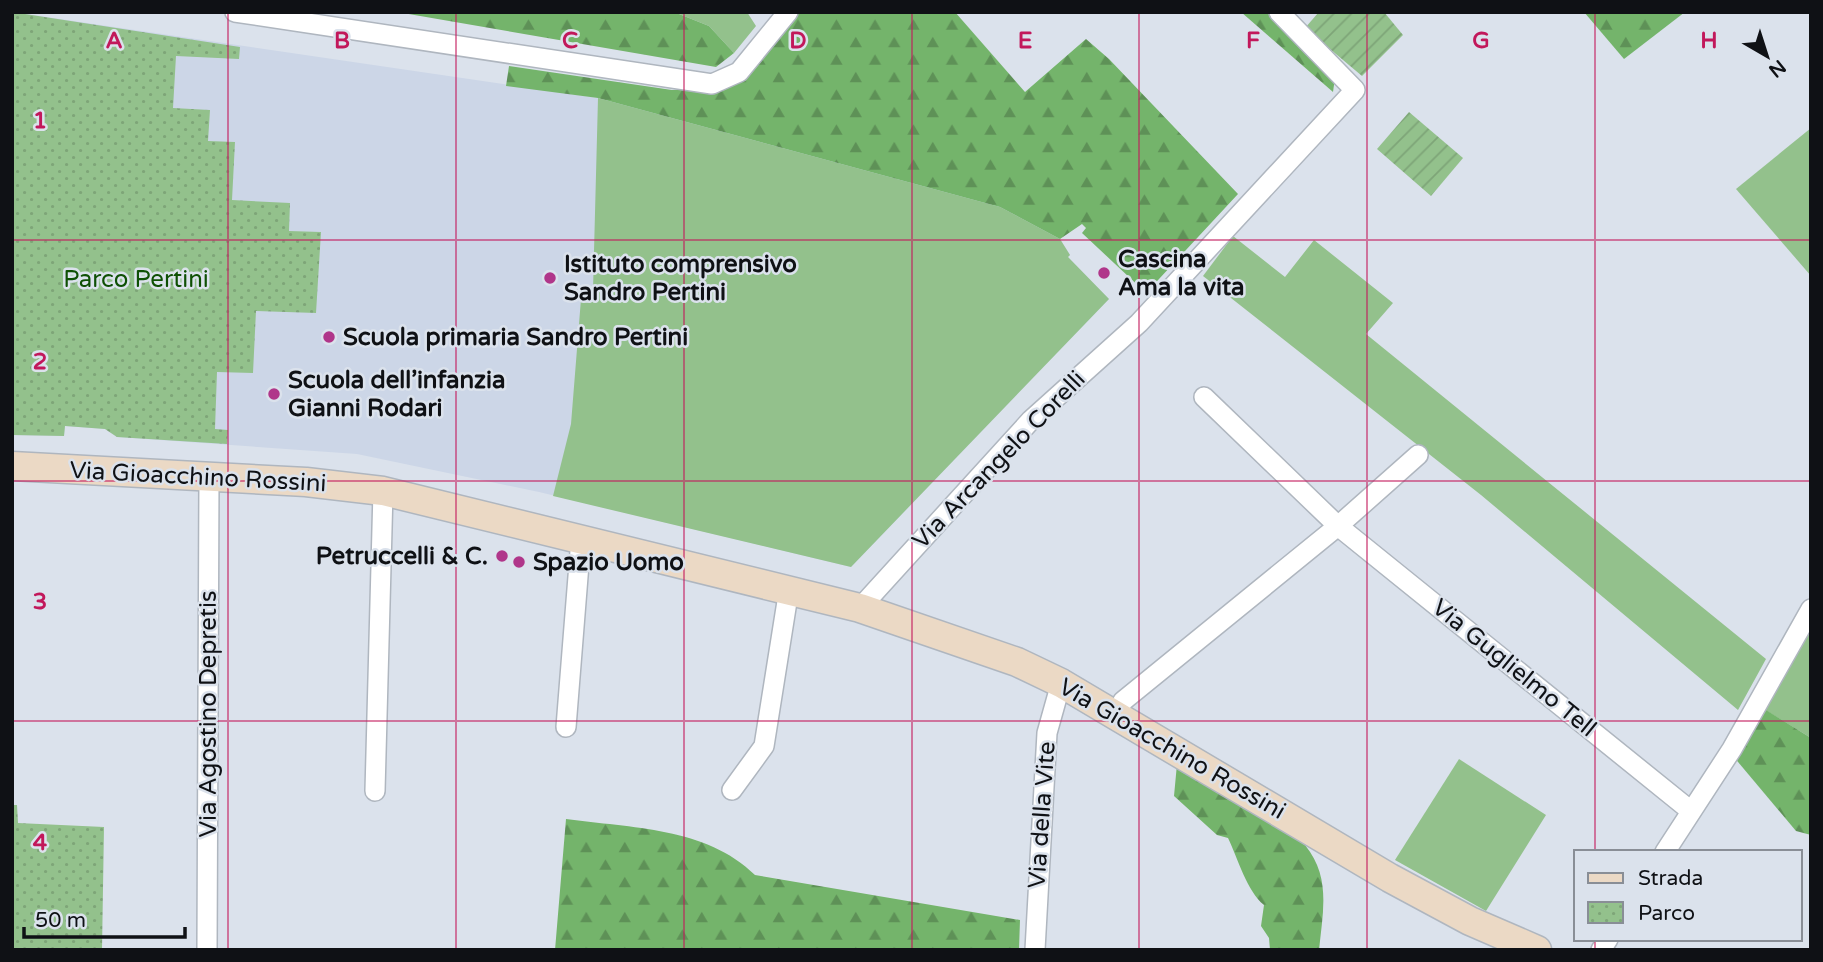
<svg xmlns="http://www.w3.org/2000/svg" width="1823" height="962" font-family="'Varela Round',sans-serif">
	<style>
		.built { fill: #ccd6e7 }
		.grass { fill: #93c18c }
		.forest { fill: url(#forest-firs) }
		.park { fill: url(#park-dots) }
		.garden { fill: url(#garden-furrows) }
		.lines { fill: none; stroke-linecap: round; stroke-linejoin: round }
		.street-casing { stroke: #afb6bf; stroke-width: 22 }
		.secondary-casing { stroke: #afb6bf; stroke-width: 31 }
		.street { stroke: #fff; stroke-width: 19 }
		.secondary { stroke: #ebd9c5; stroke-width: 28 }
		.grid { fill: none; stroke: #c2185b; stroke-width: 2; stroke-opacity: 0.55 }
		.poi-dot { fill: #b0368a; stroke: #dbe2ec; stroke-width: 2.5 }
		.labels { text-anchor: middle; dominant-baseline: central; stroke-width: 5; stroke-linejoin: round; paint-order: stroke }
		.poi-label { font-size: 24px; font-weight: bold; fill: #0f1115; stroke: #dbe2ec; text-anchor: start }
		.park-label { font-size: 24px; fill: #0e5004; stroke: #dbe2ec }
		.street-label { font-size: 24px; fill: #0f1115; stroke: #dbe2ec }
		.grid-label { font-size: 23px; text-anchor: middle; font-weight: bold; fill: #c2185b; stroke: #dbe2ec; stroke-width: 5; stroke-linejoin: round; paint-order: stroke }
	</style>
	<defs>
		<pattern id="forest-firs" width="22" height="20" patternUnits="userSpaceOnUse" patternTransform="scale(1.75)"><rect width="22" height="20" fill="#74b46b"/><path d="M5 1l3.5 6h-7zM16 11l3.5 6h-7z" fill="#5e9157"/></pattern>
		<pattern id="park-dots" width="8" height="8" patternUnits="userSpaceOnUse" patternTransform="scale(1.75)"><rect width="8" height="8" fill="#93c18c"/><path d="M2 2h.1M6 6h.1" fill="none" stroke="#7ea578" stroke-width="1.8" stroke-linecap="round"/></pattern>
		<pattern id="garden-furrows" width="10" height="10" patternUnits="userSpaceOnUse" patternTransform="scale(1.75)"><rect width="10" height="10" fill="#93c18c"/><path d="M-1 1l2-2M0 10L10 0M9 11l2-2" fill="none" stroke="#7ea578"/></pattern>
	</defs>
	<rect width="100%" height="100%" fill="#dbe2ec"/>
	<!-- built -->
	<path class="built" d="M12 12 598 98 1000 207 1060 239 1070 255 1068 257 1109 299 851 567 539 492 357 454 117 437 105 429 65 426 64 436 12 435Z"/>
	<!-- grass -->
	<g class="grass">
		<path d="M674 12H747L756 26 734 53 709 26Z"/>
		<path d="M598 98 1000 207 1060 239 1070 255 1068 257 1109 299 851 567 553 496 571 424 581 299 568 298 569 289 593 290Z"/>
		<path d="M1811 128V276L1736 189Z"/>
		<path d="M1233 236 1285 277 1314 240 1393 303 1366 334 1766 659 1738 710 1481 495 1203 276Z"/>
		<path d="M1808 630 1811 631V738L1762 708Z"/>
		<path d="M1459 759 1546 815 1486 911 1395 860Z"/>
	</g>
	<!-- forest -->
	<g class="forest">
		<path d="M397 12H674L709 26 734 53 716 67Z"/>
		<path d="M788 12H955L1025 92 1086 39 1109 59 1238 194 1146 293 1082 233 1086 228 1082 224 1060 239 1000 207 598 98 506 86 509 66 672 90 696 89 739 72Z"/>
		<path d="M1241 12H1273L1335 78 1333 92Z"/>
		<path d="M1584 12H1685L1624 59Z"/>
		<path d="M1758 705 1811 738V835L1796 831 1733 756Z"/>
		<path d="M1177 764 1305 845C1331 877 1323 911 1319 950H1270L1269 938 1261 926 1264 905C1247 891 1238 859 1228 838L1217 835 1174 796Z"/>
		<path d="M566 819C631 828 706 827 755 875L1020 920 1019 950H555Z"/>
	</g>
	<!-- park -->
	<g class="park">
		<path d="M12 12 240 47 239 59 176 56 173 108 210 110 208 141 235 142 232 200 290 203 289 231 321 232 316 313 256 311 253 373 217 372 215 429 228 430 227 444 117 437 105 429 65 426 64 436 12 435Z"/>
		<path d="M12 805H17L18 823 104 827 102 950H12Z"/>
	</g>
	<!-- garden -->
	<g class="garden">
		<path d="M1319 12H1384L1403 35 1362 76 1305 28Z"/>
		<path d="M1409 112 1463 158 1431 196 1377 149Z"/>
	</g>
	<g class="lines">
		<defs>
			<g id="street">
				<path d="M235 12 712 84 739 72 788 12"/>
				<path d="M1204 397 1338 526 1691 811"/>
				<path d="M860 608 1031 420 1139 323 1355 90 1279 12"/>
				<path d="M1116 714 1123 701 1338 526 1418 455"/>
				<path d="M566 727 581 539"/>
				<path d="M732 790 764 746 789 589"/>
				<path d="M375 791 383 491"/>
				<path d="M1665 852 1732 749 1811 609"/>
				<path d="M207 950 209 477"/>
				<path d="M1035 950 1047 733 1061 683"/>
				<path d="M1601 950 1608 939"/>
			</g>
			<path id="secondary" d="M12 466 306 482 383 491 860 608 1017 662 1061 683 1390 878 1470 921 1537 950"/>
		</defs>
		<!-- street casing -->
		<use href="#street" class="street-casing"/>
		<!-- secondary casing -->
		<use href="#secondary" class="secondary-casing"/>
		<!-- street -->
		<use href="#street" class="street"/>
		<!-- secondary -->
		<use href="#secondary" class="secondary"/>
	</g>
	<!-- grid -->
	<path class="grid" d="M228 12V950M456 12V950M684 12V950M912 12V950M1139 12V950M1367 12V950M1595 12V852M12 240H1811M12 481H1811M12 721H1811M1595 939V950"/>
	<!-- markers -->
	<g class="poi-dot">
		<circle cx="1104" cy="273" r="7"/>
		<circle cx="550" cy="278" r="7"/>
		<circle cx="329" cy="337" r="7"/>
		<circle cx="274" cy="394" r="7"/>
		<circle cx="502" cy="556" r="7"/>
		<circle cx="519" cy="562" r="7"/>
	</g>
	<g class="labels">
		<!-- poi labels -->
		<g class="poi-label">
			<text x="1118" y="259">Cascina<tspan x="1118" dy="28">Ama la vita</tspan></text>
			<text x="564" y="264">Istituto comprensivo<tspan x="564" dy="28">Sandro Pertini</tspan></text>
			<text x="343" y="337">Scuola primaria Sandro Pertini</text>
			<text x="288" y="380">Scuola dell’infanzia<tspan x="288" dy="28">Gianni Rodari</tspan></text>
			<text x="488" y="556" text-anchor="end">Petruccelli &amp; C.</text>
			<text x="533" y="562">Spazio Uomo</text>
		</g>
		<!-- park labels -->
		<g class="park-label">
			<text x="136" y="279">Parco Pertini</text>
		</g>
		<!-- street labels -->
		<g class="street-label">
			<text transform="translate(999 460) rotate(-46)">Via Arcangelo Corelli</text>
			<text transform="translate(198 477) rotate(3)">Via Gioacchino Rossini</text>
			<text transform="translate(1514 668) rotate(39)">Via Guglielmo Tell</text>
			<text transform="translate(208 714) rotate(-90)">Via Agostino Depretis</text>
			<text transform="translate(1172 749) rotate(30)">Via Gioacchino Rossini</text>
			<text transform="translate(1042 815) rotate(-86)">Via della Vite</text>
		</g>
	</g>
	<g class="grid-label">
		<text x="114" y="48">A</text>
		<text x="342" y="48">B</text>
		<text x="570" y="48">C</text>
		<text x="798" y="48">D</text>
		<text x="1025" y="48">E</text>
		<text x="1253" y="48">F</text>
		<text x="1481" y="48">G</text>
		<text x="1709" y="48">H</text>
		<text x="40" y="128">1</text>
		<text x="40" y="369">2</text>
		<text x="40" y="609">3</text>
		<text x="40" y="850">4</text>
	</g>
	<!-- border -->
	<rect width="1823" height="962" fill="none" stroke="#0f1115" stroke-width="28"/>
	<!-- legend -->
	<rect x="1574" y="850" width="228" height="91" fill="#dbe2ec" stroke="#898e96" stroke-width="2"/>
	<rect x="1588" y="873" width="35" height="10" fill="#ebd9c5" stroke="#898e96" stroke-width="2"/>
	<text x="1638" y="885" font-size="21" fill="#0f1115">Strada</text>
	<rect x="1588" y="902" width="35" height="21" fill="url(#park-dots)" stroke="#898e96" stroke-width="2"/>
	<text x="1638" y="920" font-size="21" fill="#0f1115">Parco</text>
	<!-- north arrow -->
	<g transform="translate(1767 56) rotate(141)" stroke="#dbe2ec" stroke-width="5" paint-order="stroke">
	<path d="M0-5L12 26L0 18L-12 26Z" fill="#0f1115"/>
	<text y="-10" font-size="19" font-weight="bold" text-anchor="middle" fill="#0f1115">N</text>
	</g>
	<!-- scale -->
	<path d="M24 927v10h161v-10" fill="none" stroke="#0f1115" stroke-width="3.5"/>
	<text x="35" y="927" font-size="21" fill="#0f1115" stroke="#dbe2ec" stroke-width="5" paint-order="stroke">50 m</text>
</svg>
